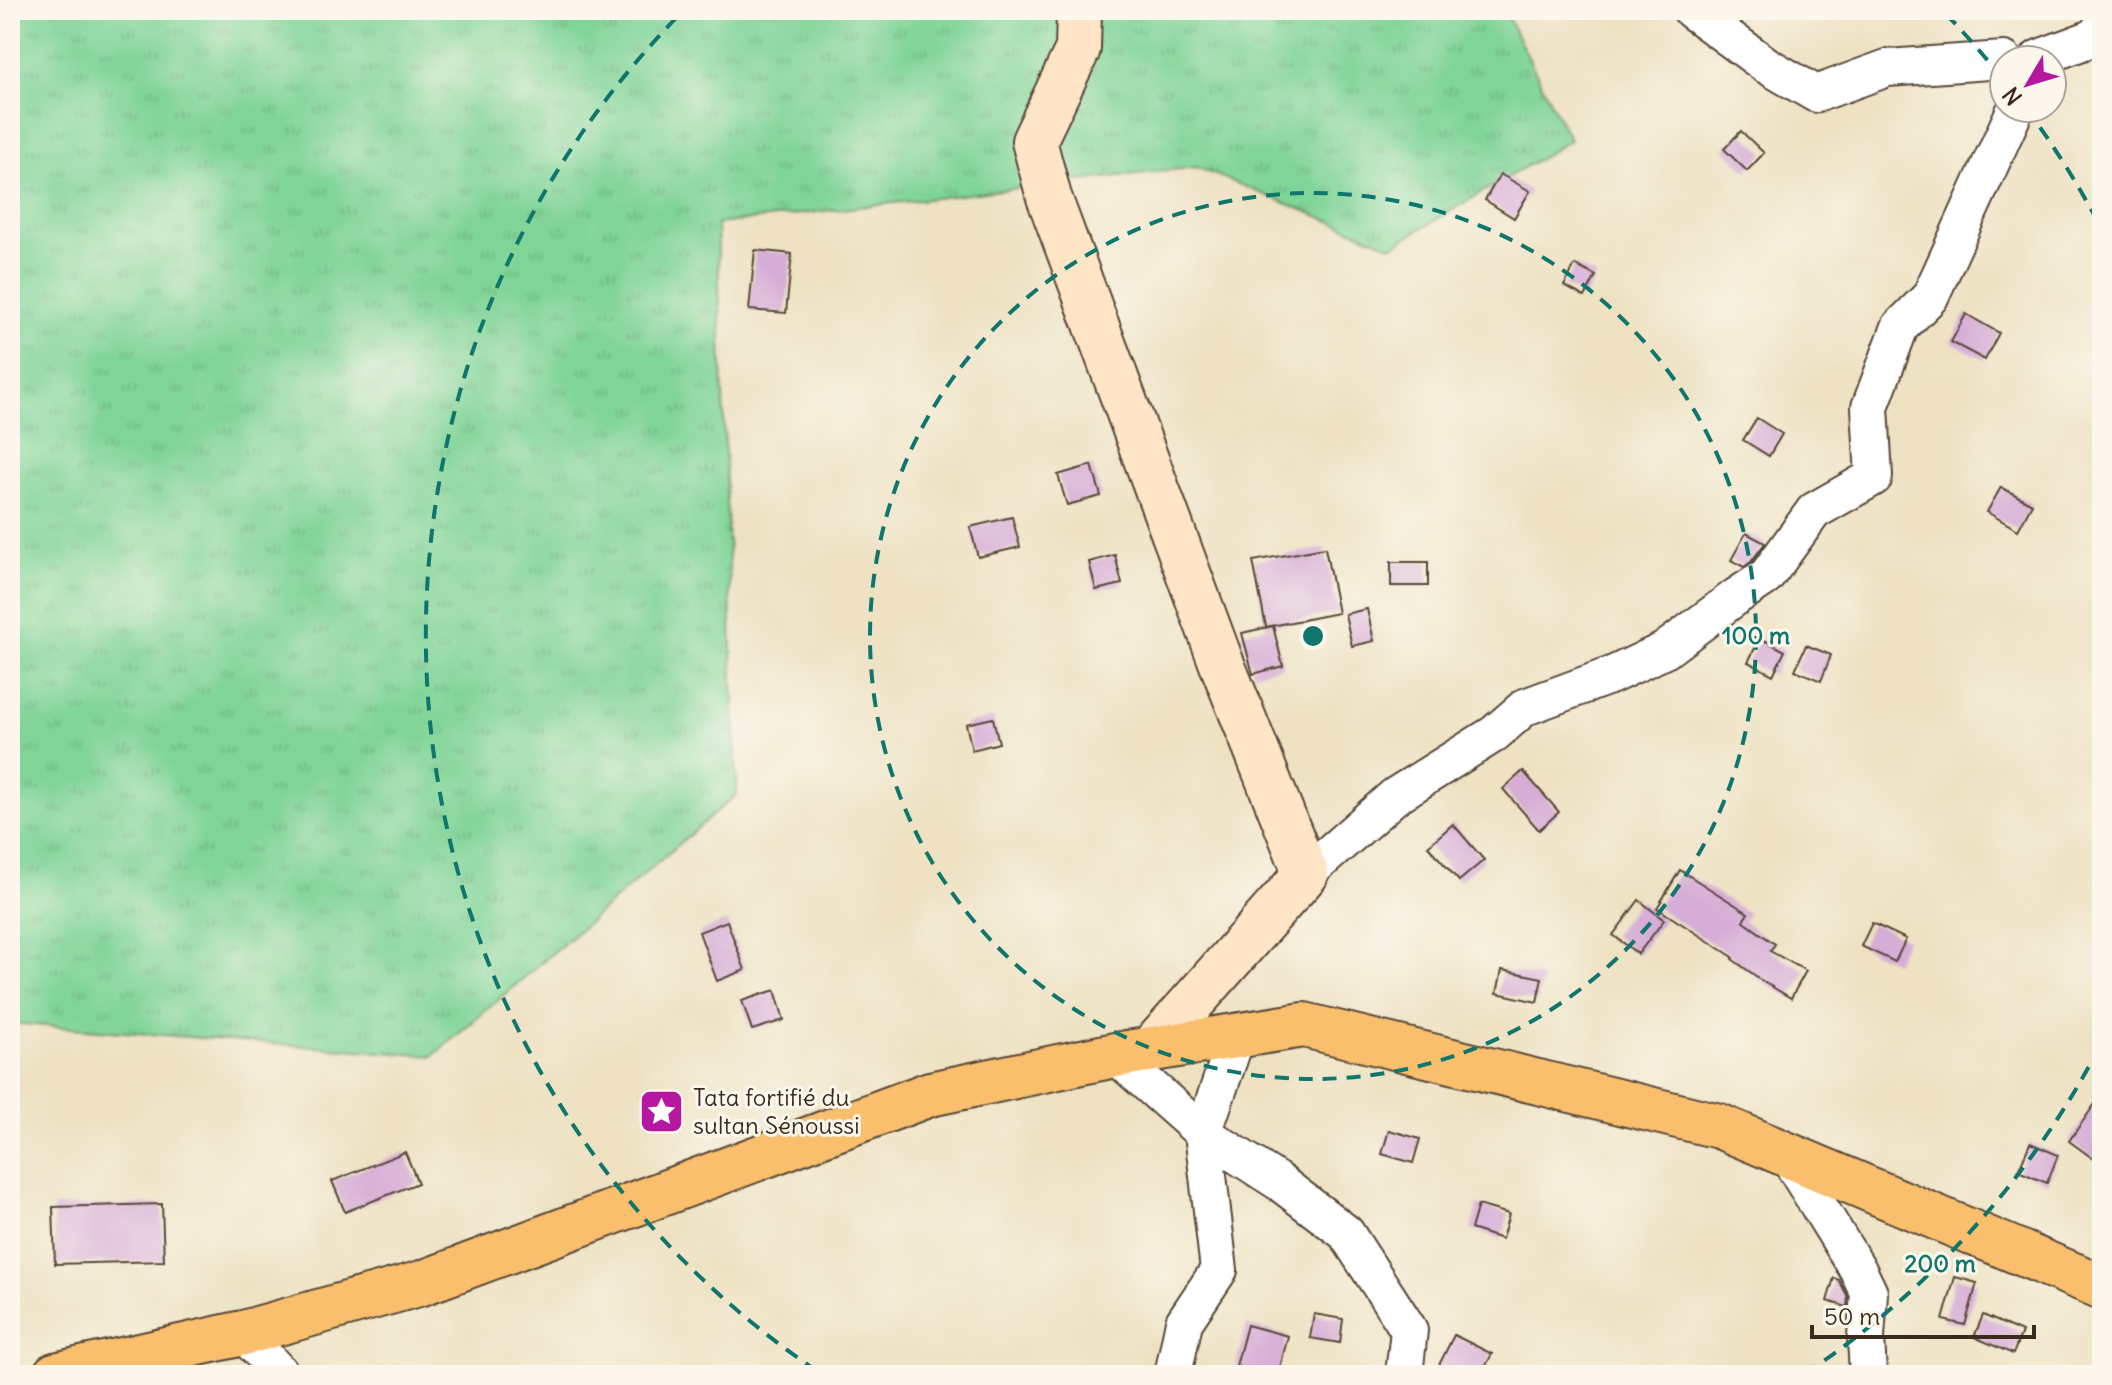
<svg xmlns="http://www.w3.org/2000/svg" width="2112" height="1385" font-family="Delius,sans-serif">
	<style>
		.grass { fill: url(#grass-tufts); stroke: #5d7f5a; stroke-width: 2 }
		.building { fill: #d6add6 }
		.lines { fill: none; stroke-linecap: round; stroke-linejoin: round }
		.street-casing { stroke: #564637; stroke-width: 40 }
		.secondary-casing { stroke: #564637; stroke-width: 48 }
		.primary-casing { stroke: #564637; stroke-width: 48 }
		.street { stroke: #fff; stroke-width: 36 }
		.secondary { stroke: #fde5c5; stroke-width: 44 }
		.primary { stroke: #f9bf6d; stroke-width: 44 }
		.ring { fill: none; stroke: #0f766e; stroke-width: 4; stroke-dasharray: 14 10 }
		.labels { text-anchor: middle; dominant-baseline: central; stroke-width: 6; stroke-linejoin: round; paint-order: stroke }
		.poi-label { font-size: 24px; fill: #3b2a1e; stroke: #fbf7ec; text-anchor: start }
		.centre { fill: #0f766e; stroke: #fbf7ec; stroke-width: 4 }
		.ring-label { font-size: 24px; text-anchor: middle; font-weight: bold; fill: #0f766e; stroke: #fbf7ec; stroke-width: 6; stroke-linejoin: round; paint-order: stroke }
	</style>
	<defs>
		<pattern id="grass-tufts" width="24" height="20" patternUnits="userSpaceOnUse" patternTransform="scale(2)"><rect width="24" height="20" fill="#7fd497"/><path d="M3 7l-1-3M5 7V3M7 7l1-3M15 17l-1-3M17 17v-4M19 17l1-3" fill="none" stroke="#6fb682"/></pattern>
	</defs>
	<rect width="100%" height="100%" fill="#fbf7ec"/>
	<filter id="ink" filterUnits="userSpaceOnUse"><feTurbulence type="fractalNoise" baseFrequency=".0125" numOctaves="2"/><feDisplacementMap in="SourceGraphic" scale="16" xChannelSelector="R" yChannelSelector="G"/><feConvolveMatrix kernelMatrix="1 2 1 2 8 2 1 2 1" color-interpolation-filters="sRGB"/></filter>
	<filter id="wash" filterUnits="userSpaceOnUse"><feTurbulence type="fractalNoise" baseFrequency=".006" numOctaves="4" result="noise"/><feDisplacementMap in="SourceGraphic" scale="32" xChannelSelector="R" yChannelSelector="G"/><feGaussianBlur stdDeviation="1.8" result="paint"/><feColorMatrix in="noise" values="0 0 0 0 0 0 0 0 0 0 0 0 0 0 0 0 0 1.4 0 .05"/><feComposite in="paint" operator="in"/></filter>
	<g filter="url(#wash)">
		<rect width="100%" height="100%" fill="#eee2c3"/>
		<!-- grass -->
		<path class="grass" d="M10 10H1504L1570 140 1392 246 1196 167 717 224 737 794 433 1056 10 1023Z"/>
		<g id="blocks">
			<!-- building -->
			<g class="building">
				<path d="M1741 131 1764 153 1747 171 1724 149Z"/>
				<path d="M1500 174 1530 191 1514 218 1485 200Z"/>
				<path d="M755 250 792 254 786 313 749 310Z"/>
				<path d="M1575 265 1596 276 1585 297 1564 286Z"/>
				<path d="M1966 314 1999 333 1985 360 1951 342Z"/>
				<path d="M1757 418 1782 434 1769 456 1743 440Z"/>
				<path d="M1092 465 1101 496 1067 505 1058 475Z"/>
				<path d="M2001 487 2032 504 2018 530 1987 512Z"/>
				<path d="M1012 517 1020 547 978 557 970 527Z"/>
				<path d="M1746 533 1765 543 1751 562 1744 567 1731 560Z"/>
				<path d="M1325 548 1338 613 1266 627 1253 561Z"/>
				<path d="M1115 555 1122 584 1096 590 1089 562Z"/>
				<rect x="1391" y="562" width="37" height="24"/>
				<path d="M1367 609 1374 641 1352 646 1345 614Z"/>
				<path d="M1273 626 1283 666 1253 674 1242 633Z"/>
				<path d="M1760 638 1785 651 1773 675 1748 662Z"/>
				<path d="M1806 645 1831 655 1821 681 1795 670Z"/>
				<path d="M993 718 999 743 972 750 966 724Z"/>
				<path d="M1523 771 1559 812 1539 830 1503 789Z"/>
				<path d="M1453 824 1484 860 1459 881 1428 846Z"/>
				<path d="M1680 870 1748 913 1743 921 1775 944 1770 951 1806 971 1791 998 1757 978V977L1732 959 1733 957 1657 908Z"/>
				<path d="M1639 900 1664 920 1638 954 1613 935Z"/>
				<path d="M727 921 745 970 717 981 699 932Z"/>
				<path d="M1872 923 1906 939 1895 962 1861 946Z"/>
				<path d="M1502 970 1542 978 1537 1002 1497 993Z"/>
				<path d="M775 990 784 1020 752 1030 742 1001Z"/>
				<path d="M2102 1094V1165L2069 1141Z"/>
				<path d="M1389 1130 1420 1139 1413 1163 1382 1154Z"/>
				<path d="M2030 1143 2058 1155 2047 1183 2018 1171Z"/>
				<path d="M405 1152 418 1183 345 1212 332 1181Z"/>
				<path d="M162 1204 164 1261 55 1264 53 1207Z"/>
				<path d="M1478 1205 1509 1214 1502 1239 1471 1229Z"/>
				<path d="M1955 1277 1977 1283 1965 1325 1943 1320Z"/>
				<path d="M1834 1278 1839 1280 1848 1297 1847 1307 1827 1301Z"/>
				<path d="M1314 1314 1343 1319 1340 1343 1310 1338Z"/>
				<path d="M1983 1315 2022 1332 2013 1354 1974 1337Z"/>
				<path d="M1247 1325 1288 1336 1278 1375H1267L1236 1366Z"/>
				<path d="M1454 1335 1492 1354 1481 1375H1434Z"/>
			</g>
		</g>
	</g>
	<g filter="url(#ink)">
		<use href="#blocks" fill-opacity="0" stroke="#564637" stroke-width="2"/>
		<g class="lines">
			<defs>
				<g id="street">
					<path d="M1691 10 1766 65 1816 94 1887 68 2004 60"/>
					<path d="M2038 60 2039 58 2095 37 2102 26"/>
					<path d="M1306 874 1395 796 1494 734 1525 707 1612 675 1665 650 1737 596 1766 577 1814 511 1874 477 1870 407 1900 327 1930 297 2016 108"/>
					<path d="M1237 1036 1203 1133 1279 1182 1346 1233 1409 1330 1404 1375"/>
					<path d="M1115 1055 1203 1133 1219 1270 1184 1322 1173 1375"/>
					<path d="M1787 1155 1857 1268 1869 1293 1866 1337 1868 1375"/>
					<path d="M243 1333 282 1375"/>
				</g>
				<path id="secondary" d="M1079 10 1078 49 1034 141 1049 197 1220 659 1306 874 1150 1050"/>
				<path id="primary" d="M55 1375 243 1333 422 1283 930 1094 1115 1055 1304 1025 1719 1126 2102 1287"/>
			</defs>
			<!-- street casing -->
			<use href="#street" class="street-casing"/>
			<!-- secondary casing -->
			<use href="#secondary" class="secondary-casing"/>
			<!-- primary casing -->
			<use href="#primary" class="primary-casing"/>
			<!-- street -->
			<use href="#street" class="street"/>
			<!-- secondary -->
			<use href="#secondary" class="secondary"/>
			<!-- primary -->
			<use href="#primary" class="primary"/>
		</g>
	</g>
	<!-- distance rings -->
	<g class="ring">
		<circle cx="1313" cy="636" r="443"/>
		<path d="M2100 1046A887 887 0 0 1 1809 1371M817 1371A887 887 0 0 1 680 14M1946 14A887 887 0 0 1 2002 78M2026 108A887 887 0 0 1 2100 226"/>
	</g>
	<!-- icons -->
	<defs>
		<symbol id="sight-square" viewBox="-11 -11 22 22"><rect x="-9" y="-9" width="18" height="18" rx="4" fill="#b5179e" stroke="#fbf7ec"/><path d="M0-6L1.8-2.2L6-1.7L2.9 1.2L3.7 5.4L0 3.3L-3.7 5.4L-2.9 1.2L-6-1.7L-1.8-2.2Z" fill="#fff"/></symbol>
	</defs>
	<g fill-rule="evenodd">
		<use href="#sight-square" x="636" y="1086" width="51" height="51"/>
	</g>
	<g class="labels">
		<!-- poi labels -->
		<g class="poi-label">
			<text x="693" y="1097">Tata fortifié du<tspan x="693" dy="28">sultan Sénoussi</tspan></text>
		</g>
	</g>
	<circle cx="1313" cy="636" r="12" class="centre"/>
	<g class="ring-label">
		<text x="1756" y="644">100 m</text>
		<text x="1940" y="1272">200 m</text>
	</g>
	<!-- margin -->
	<rect width="2112" height="1385" fill="none" stroke="#fbf7ec" stroke-width="40"/>
	<!-- north arrow -->
	<g transform="translate(2028 84) rotate(232)"><circle r="38" fill="#fbf7ec" stroke="#aea59a" stroke-width="2"/>
	<path d="M0-6L14 30L0 20L-14 30Z" fill="#b5179e"/>
	<text y="-12" font-size="22" font-weight="bold" text-anchor="middle" fill="#3b2a1e">N</text>
	</g>
	<!-- scale -->
	<path d="M1812 1325v12h222v-12" fill="none" stroke="#3b2a1e" stroke-width="4"/>
	<text x="1824" y="1325" font-size="24" fill="#3b2a1e" stroke="#fbf7ec" stroke-width="6" paint-order="stroke">50 m</text>
</svg>
